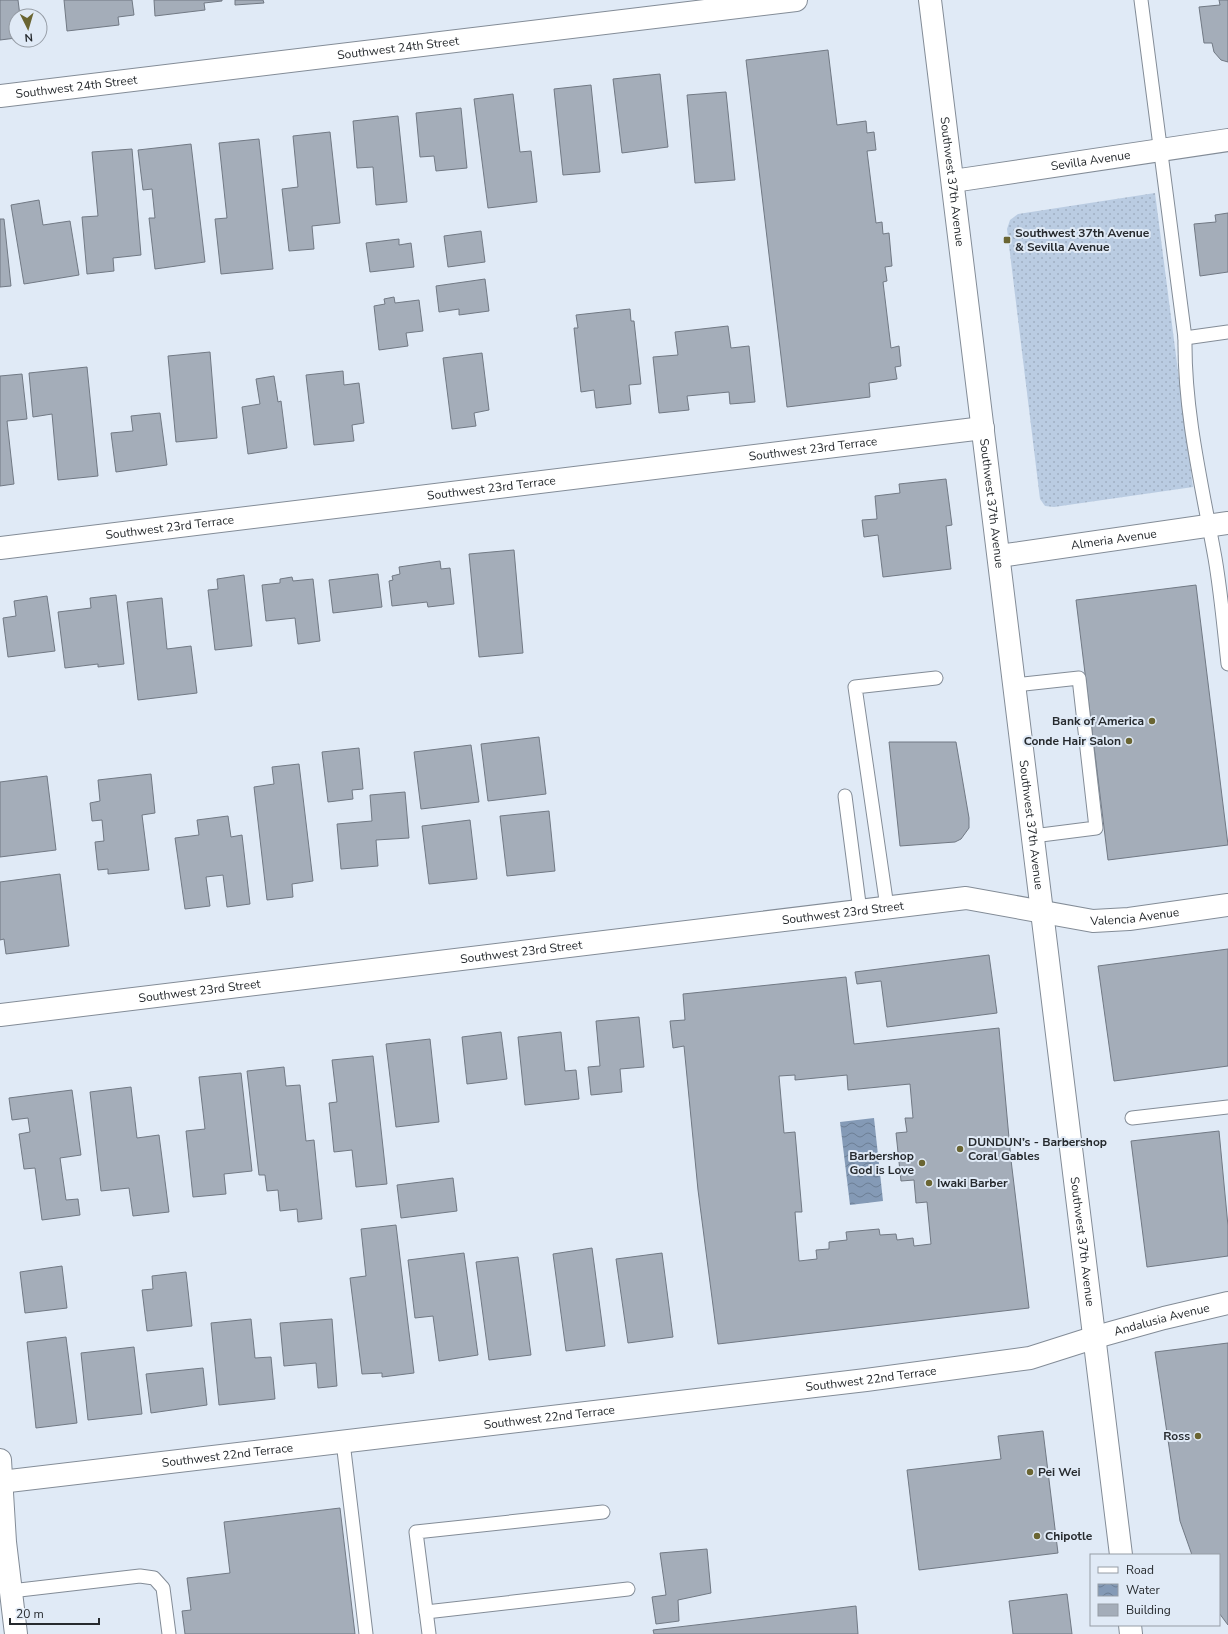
<svg xmlns="http://www.w3.org/2000/svg" width="1228" height="1634" font-family="'Nunito Sans',sans-serif">
	<style>
		.grass { fill: url(#grass-dots) }
		.water { fill: url(#water-waves) }
		.building { fill: #a4adb9; stroke: #717984; fill-rule: evenodd }
		.lines { fill: none; stroke-linecap: round; stroke-linejoin: round }
		.lane-casing { stroke: #838c97; stroke-width: 15 }
		.street-casing { stroke: #838c97; stroke-width: 24 }
		.secondary-casing { stroke: #838c97; stroke-width: 24 }
		.lane { stroke: #fff; stroke-width: 13 }
		.street { stroke: #fff; stroke-width: 22 }
		.secondary { stroke: #fff; stroke-width: 22 }
		.poi-dot { fill: #6a6532; stroke: #e0eaf6; stroke-width: 1.5 }
		.labels { text-anchor: middle; dominant-baseline: central; stroke-width: 4; stroke-linejoin: round; paint-order: stroke }
		.street-label { font-size: 12px; fill: #262a2e; stroke: #e0eaf6 }
		.poi-label { font-size: 12px; font-weight: bold; fill: #262a2e; stroke: #e0eaf6; text-anchor: start }
	</style>
	<defs>
		<pattern id="grass-dots" width="8" height="8" patternUnits="userSpaceOnUse"><rect width="8" height="8" fill="#bacce2"/><path d="M2 2h.1M6 6h.1" fill="none" stroke="#a0afc2" stroke-width="1.8" stroke-linecap="round"/></pattern>
		<pattern id="water-waves" width="16" height="10" patternUnits="userSpaceOnUse"><rect width="16" height="10" fill="#849ab6"/><path d="M0 5q4-4 8 0t8 0" fill="none" stroke="#6c7e94"/></pattern>
	</defs>
	<rect width="100%" height="100%" fill="#e0eaf6"/>
	<!-- grass -->
	<path class="grass" d="M1155 193 1193 487 1054 507 1045 506 1040 499 1007 229 1010 220 1018 214Z"/>
	<!-- water -->
	<path class="water" d="M874 1118 883 1201 850 1205 840 1122Z"/>
	<!-- building -->
	<g class="building">
		<path d="M0 0H18L20 16H16V38L0 40Z"/>
		<path d="M64 0H132L134 15 118 17 119 25 67 31Z"/>
		<path d="M154 0H222V1L204 3 205 10 155 16Z"/>
		<path d="M235 0H263L264 3 235 5Z"/>
		<path d="M1219 0H1228V62L1221 60 1214 52 1212 43H1204L1199 7 1220 5Z"/>
		<path d="M828 50 837 125 866 121 867 133 874 132 876 150 867 151 876 223 882 222 883 234 889 233 892 266 885 267 887 281 883 282 891 348 899 346 901 366 895 367 897 379 869 383 870 397 787 407 746 60Z"/>
		<path d="M660 74 668 147 622 153 613 79Z"/>
		<path d="M591 85 600 172 563 175 554 89Z"/>
		<path d="M726 92 735 180 695 183 687 95Z"/>
		<path d="M513 94 520 152 531 151 537 202 488 208 474 99Z"/>
		<path d="M461 108 467 168 436 171 434 156 420 157 416 113Z"/>
		<path d="M398 116 407 202 376 205 373 167 357 168 353 121Z"/>
		<path d="M330 132 340 223 312 226 314 249 289 251 282 189 298 187 293 136Z"/>
		<path d="M259 139 273 269 221 274 215 219 227 218 219 143Z"/>
		<path d="M191 144 205 262 155 269 149 218H155L152 189 143 190 138 150Z"/>
		<path d="M132 149 141 255 113 258 114 271 87 274 82 217 98 216 92 152Z"/>
		<path d="M39 200 43 225 70 221 79 275 24 284 11 205Z"/>
		<path d="M1228 213V272L1200 276 1194 224 1216 222 1215 215Z"/>
		<path d="M0 219H4L11 286 0 287Z"/>
		<path d="M481 231 485 262 448 267 444 236Z"/>
		<path d="M399 239V245L411 243 414 267 370 272 366 243Z"/>
		<path d="M485 279 489 311 459 315V309L439 312 436 286Z"/>
		<path d="M394 297 395 303 419 300 423 331 406 333 408 346 379 350 374 306 385 304 384 299Z"/>
		<path d="M630 309 631 321H634L641 384 629 385 631 404 596 408 594 390 581 392 574 328H578L576 315Z"/>
		<path d="M728 326 731 348 749 346 755 402 730 404 729 392 687 396 689 410 659 413 653 357 678 355 675 332Z"/>
		<path d="M210 352 217 438 176 442 168 356Z"/>
		<path d="M482 353 489 410 474 413 476 426 452 429 443 358Z"/>
		<path d="M87 367 98 476 58 480 52 414 33 417 29 373Z"/>
		<path d="M343 371 344 385 359 383 364 423 352 425 354 441 314 445 306 375Z"/>
		<path d="M22 374 27 419 7 421 14 484 0 486V376Z"/>
		<path d="M274 376 278 402 281 401 287 448 248 454 242 407 260 404 256 379Z"/>
		<path d="M160 413 167 465 116 472 111 433 133 431 131 416Z"/>
		<path d="M946 479 952 525 946 526 951 569 883 577 878 535 864 537 862 520 877 519 875 496 900 493 899 484Z"/>
		<path d="M514 550 523 653 479 657 469 554Z"/>
		<path d="M440 561 441 569 450 568 454 604 428 607 427 602 392 606 389 581 393 580 392 576 400 574 399 567Z"/>
		<path d="M378 574 382 607 333 613 329 580Z"/>
		<path d="M244 575 252 646 215 650 208 590 218 589 217 579Z"/>
		<path d="M292 577 293 581 313 579 320 641 298 644 295 618 266 621 262 585 280 583V579Z"/>
		<path d="M1196 585 1228 845 1108 860 1076 600Z"/>
		<path d="M116 595 124 664 98 667V664L65 668 58 612 91 608 90 598Z"/>
		<path d="M47 596 55 651 8 657 3 618 16 616 14 601Z"/>
		<path d="M162 598 167 649 191 646 197 693 138 700 127 602Z"/>
		<path d="M539 737 546 794 488 801 481 744Z"/>
		<path d="M889 742H956L969 818V828L961 839 955 842 900 846Z"/>
		<path d="M471 745 479 802 421 809 414 752Z"/>
		<path d="M359 748 363 789 352 790 353 799 328 802 322 752Z"/>
		<path d="M299 764 313 881 292 884 293 897 267 900 254 787 274 784 272 767Z"/>
		<path d="M151 774 155 813 142 815 149 870 108 874V869L98 870 95 842 104 841 102 820 92 821 90 803 100 801 98 780Z"/>
		<path d="M47 776 56 850 0 857V782Z"/>
		<path d="M405 792 409 838 376 840 378 866 341 869 337 824 372 821 370 795Z"/>
		<path d="M549 811 555 871 507 876 500 816Z"/>
		<path d="M228 816 231 837 242 835 250 904 227 907 223 875 206 877 210 906 185 909 175 838 199 835 197 820Z"/>
		<path d="M470 820 477 879 429 884 422 826Z"/>
		<path d="M60 874 69 946 6 954 4 939 0 940V882Z"/>
		<path d="M1228 949V1066L1114 1081 1098 966Z"/>
		<path d="M989 955 997 1013 887 1027 881 981 857 984 855 972Z"/>
		<path d="M846 977 854 1044 999 1028 1011 1160 1029 1308 718 1344 698 1190 684 1046 673 1048 670 1021 685 1020 683 994ZM795 1075V1080L847 1075 848 1090 910 1084 913 1118H905L907 1132 896 1133 901 1181 914 1180 916 1203 927 1202 931 1244 914 1246 913 1238 897 1240 896 1234 880 1235 879 1229 846 1232 847 1240 829 1242V1249L816 1250 817 1259 799 1261 795 1212H802L795 1132 784 1133 779 1076Z"/>
		<path d="M639 1017 644 1067 620 1069 622 1092 591 1095 588 1067 600 1066 596 1021Z"/>
		<path d="M501 1032 507 1079 467 1084 462 1037Z"/>
		<path d="M561 1032 565 1071 576 1070 579 1099 525 1105 518 1037Z"/>
		<path d="M430 1039 439 1122 396 1127 386 1044Z"/>
		<path d="M373 1056 387 1184 356 1187 352 1150 334 1152 329 1103 337 1102 332 1060Z"/>
		<path d="M284 1067 286 1086 300 1085 306 1141 314 1140 322 1219 298 1222 297 1209 280 1211 278 1190 267 1191 265 1175H259L247 1071Z"/>
		<path d="M241 1073 252 1171 224 1174 226 1194 193 1197 186 1131 205 1129 199 1077Z"/>
		<path d="M131 1087 137 1138 159 1135 169 1212 133 1216 129 1188 101 1191 90 1092Z"/>
		<path d="M72 1090 81 1155 60 1158 66 1200 78 1199 80 1215 42 1220 35 1168 24 1169 19 1134 30 1132 28 1118 12 1120 9 1098Z"/>
		<path d="M1219 1131 1228 1226V1256L1147 1267 1131 1141Z"/>
		<path d="M453 1178 457 1211 401 1218 397 1185Z"/>
		<path d="M396 1225 414 1373 382 1377V1373L362 1374 350 1278 366 1276 361 1229Z"/>
		<path d="M592 1248 605 1346 566 1351 553 1254Z"/>
		<path d="M464 1253 478 1355 439 1361 433 1316 415 1318 408 1260Z"/>
		<path d="M662 1253 673 1337 628 1343 616 1259Z"/>
		<path d="M518 1257 531 1355 489 1360 476 1262Z"/>
		<path d="M62 1266 67 1308 25 1313 20 1272Z"/>
		<path d="M186 1272 192 1326 147 1331 142 1290 153 1289 152 1276Z"/>
		<path d="M251 1319 255 1358 271 1357 275 1399 219 1405 211 1323Z"/>
		<path d="M332 1319 337 1386 318 1388 316 1363 284 1366 280 1323Z"/>
		<path d="M66 1337 77 1423 36 1428 27 1342Z"/>
		<path d="M1228 1343V1625L1219 1613V1555H1192L1180 1521 1155 1352Z"/>
		<path d="M134 1347 142 1414 88 1420 81 1353Z"/>
		<path d="M203 1368 207 1405 151 1413 146 1374Z"/>
		<path d="M1043 1431 1058 1553 919 1570 907 1470 1001 1459 998 1436Z"/>
		<path d="M340 1508 355 1634H185L182 1611 191 1610 187 1578 230 1573 224 1522Z"/>
		<path d="M707 1549 711 1593 678 1600 679 1621 656 1624 652 1597 666 1595 660 1553Z"/>
		<path d="M1067 1594 1072 1634H1013L1009 1601Z"/>
		<path d="M856 1606 858 1634H654L653 1630Z"/>
	</g>
	<g class="lines">
		<defs>
			<g id="lane">
				<path d="M1141 0 1185 338C1184 412 1202 486 1215 558 1221 593 1224 628 1228 664"/>
				<path d="M1185 338 1228 332"/>
				<path d="M1015 685 1079 678 1096 828 1033 836"/>
				<path d="M845 796 860 911"/>
				<path d="M887 907 855 687 936 678"/>
				<path d="M1132 1118 1228 1107"/>
				<path d="M343 1442 366 1634"/>
				<path d="M11 1591 140 1576 154 1578 163 1588 169 1634"/>
				<path d="M426 1612 628 1589"/>
				<path d="M429 1634 416 1532 603 1512"/>
			</g>
			<g id="street">
				<path id="s1" d="M0 96 796 0"/>
				<path id="s2" d="M953 181 1228 140"/>
				<path id="s3" d="M0 548 983 428"/>
				<path id="s4" d="M999 556 1228 523"/>
				<path id="s5" d="M0 1015 966 898 1093 921 1129 919 1228 905"/>
				<path d="M0 1460 5 1542 16 1634"/>
				<path id="s6" d="M0 1482 866 1380 1030 1358 1096 1337"/>
			</g>
			<g id="secondary">
				<path id="s7" d="M930 0 1121 1555"/>
				<path id="s8" d="M1096 1337 1164 1318 1228 1303"/>
				<path d="M1130 1625 1131 1634"/>
			</g>
		</defs>
		<!-- lane casing -->
		<use href="#lane" class="lane-casing"/>
		<!-- street casing -->
		<use href="#street" class="street-casing"/>
		<!-- secondary casing -->
		<use href="#secondary" class="secondary-casing"/>
		<!-- lane -->
		<use href="#lane" class="lane"/>
		<!-- street -->
		<use href="#street" class="street"/>
		<!-- secondary -->
		<use href="#secondary" class="secondary"/>
	</g>
	<!-- markers -->
	<g class="poi-dot">
		<rect x="1003" y="236" width="8" height="8" rx="2"/>
		<circle cx="1152" cy="721" r="4"/>
		<circle cx="1129" cy="741" r="4"/>
		<circle cx="960" cy="1149" r="4"/>
		<circle cx="922" cy="1163" r="4"/>
		<circle cx="929" cy="1183" r="4"/>
		<circle cx="1198" cy="1436" r="4"/>
		<circle cx="1030" cy="1472" r="4"/>
		<circle cx="1037" cy="1536" r="4"/>
	</g>
	<g class="labels">
		<!-- street labels -->
		<g class="street-label">
			<text stroke="none"><textPath href="#s1" startOffset="401">Southwest 24th Street</textPath></text>
			<text stroke="none"><textPath href="#s1" startOffset="77">Southwest 24th Street</textPath></text>
			<text stroke="none"><textPath href="#s2" startOffset="139">Sevilla Avenue</textPath></text>
			<text stroke="none"><textPath href="#s7" startOffset="183">Southwest 37th Avenue</textPath></text>
			<text stroke="none"><textPath href="#s3" startOffset="819">Southwest 23rd Terrace</textPath></text>
			<text stroke="none"><textPath href="#s3" startOffset="495">Southwest 23rd Terrace</textPath></text>
			<text stroke="none"><textPath href="#s7" startOffset="507">Southwest 37th Avenue</textPath></text>
			<text stroke="none"><textPath href="#s3" startOffset="171">Southwest 23rd Terrace</textPath></text>
			<text stroke="none"><textPath href="#s4" startOffset="116">Almeria Avenue</textPath></text>
			<text stroke="none"><textPath href="#s7" startOffset="831">Southwest 37th Avenue</textPath></text>
			<text stroke="none"><textPath href="#s5" startOffset="849">Southwest 23rd Street</textPath></text>
			<text stroke="none"><textPath href="#s5" startOffset="1144">Valencia Avenue</textPath></text>
			<text stroke="none"><textPath href="#s5" startOffset="525">Southwest 23rd Street</textPath></text>
			<text stroke="none"><textPath href="#s5" startOffset="201">Southwest 23rd Street</textPath></text>
			<text stroke="none"><textPath href="#s7" startOffset="1251">Southwest 37th Avenue</textPath></text>
			<text stroke="none"><textPath href="#s8" startOffset="68">Andalusia Avenue</textPath></text>
			<text stroke="none"><textPath href="#s6" startOffset="877">Southwest 22nd Terrace</textPath></text>
			<text stroke="none"><textPath href="#s6" startOffset="553">Southwest 22nd Terrace</textPath></text>
			<text stroke="none"><textPath href="#s6" startOffset="229">Southwest 22nd Terrace</textPath></text>
		</g>
		<!-- poi labels -->
		<g class="poi-label">
			<text x="1015" y="233">Southwest 37th Avenue<tspan x="1015" dy="14">&amp; Sevilla Avenue</tspan></text>
			<text x="1144" y="721" text-anchor="end">Bank of America</text>
			<text x="1121" y="741" text-anchor="end">Conde Hair Salon</text>
			<text x="968" y="1142">DUNDUN’s - Barbershop<tspan x="968" dy="14">Coral Gables</tspan></text>
			<text x="914" y="1156" text-anchor="end">Barbershop<tspan x="914" dy="14">God is Love</tspan></text>
			<text x="937" y="1183">Iwaki Barber</text>
			<text x="1190" y="1436" text-anchor="end">Ross</text>
			<text x="1038" y="1472">Pei Wei</text>
			<text x="1045" y="1536">Chipotle</text>
		</g>
	</g>
	<!-- legend -->
	<rect x="1090" y="1554" width="130" height="72" fill="#e0eaf6" stroke="#969da6"/>
	<rect x="1098" y="1567" width="20" height="6" fill="#ffffff" stroke="#969da6"/>
	<text x="1126" y="1574" font-size="12" fill="#262a2e">Road</text>
	<rect x="1098" y="1584" width="20" height="12" fill="url(#water-waves)" stroke="#969da6"/>
	<text x="1126" y="1594" font-size="12" fill="#262a2e">Water</text>
	<rect x="1098" y="1604" width="20" height="12" fill="#a4adb9" stroke="#969da6"/>
	<text x="1126" y="1614" font-size="12" fill="#262a2e">Building</text>
	<!-- north arrow -->
	<g transform="translate(28 28) rotate(175)"><circle r="19" fill="#e0eaf6" stroke="#969da6"/>
	<path d="M0-3L7 15L0 10L-7 15Z" fill="#6a6532"/>
	<text y="-6" font-size="11" font-weight="bold" text-anchor="middle" fill="#262a2e">N</text>
	</g>
	<!-- scale -->
	<path d="M10 1618v6h89v-6" fill="none" stroke="#262a2e" stroke-width="2"/>
	<text x="16" y="1618" font-size="12" fill="#262a2e" stroke="#e0eaf6" stroke-width="3" paint-order="stroke">20 m</text>
</svg>
